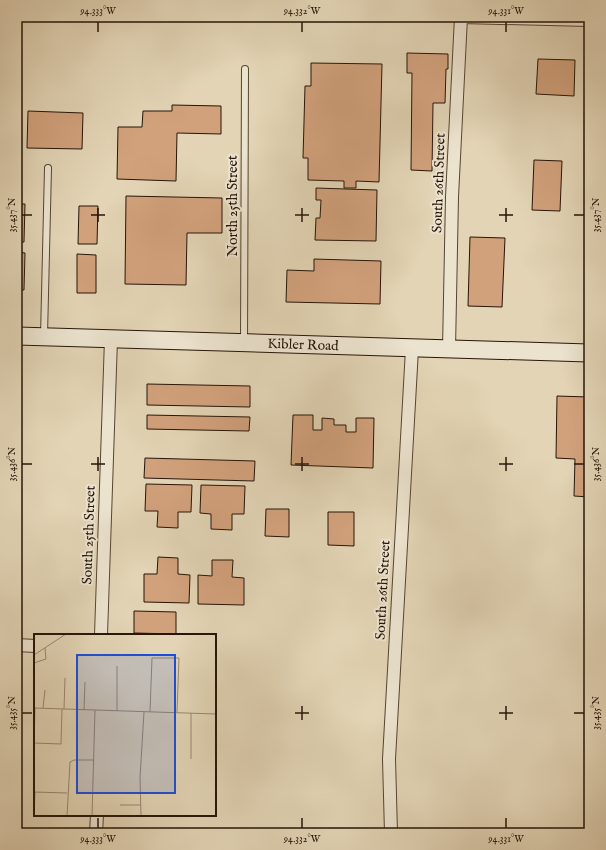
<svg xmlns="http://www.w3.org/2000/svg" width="606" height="850" font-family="'IM FELL English',serif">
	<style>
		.building { fill: #d1a17c; stroke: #261508 }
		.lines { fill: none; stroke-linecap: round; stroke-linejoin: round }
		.service-casing { stroke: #554533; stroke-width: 8 }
		.minor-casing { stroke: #554533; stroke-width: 14 }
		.secondary-casing { stroke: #261508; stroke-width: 19 }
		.service { stroke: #ece3cf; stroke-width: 6 }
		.minor { stroke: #ece3cf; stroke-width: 12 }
		.secondary { stroke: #ece3cf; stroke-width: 17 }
		.ticks { fill: none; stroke: #261508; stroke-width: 1.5 }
		.labels { text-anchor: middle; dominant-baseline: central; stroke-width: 4; stroke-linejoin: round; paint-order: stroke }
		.street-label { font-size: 14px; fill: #261508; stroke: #ece3cf }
		.inset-road { fill: none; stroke: #978870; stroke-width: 1 }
		.view { fill: #1d4ed8; fill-opacity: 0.15; stroke: #1d4ed8; stroke-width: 2 }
		.inset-edge { fill: none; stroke: #261508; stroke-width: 2 }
		.neatline { fill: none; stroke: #261508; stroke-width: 1.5 }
		.ticks-label { font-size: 10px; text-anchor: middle; fill: #261508 }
	</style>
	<rect width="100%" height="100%" fill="#e2d4b5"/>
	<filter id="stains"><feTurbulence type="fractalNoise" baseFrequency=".005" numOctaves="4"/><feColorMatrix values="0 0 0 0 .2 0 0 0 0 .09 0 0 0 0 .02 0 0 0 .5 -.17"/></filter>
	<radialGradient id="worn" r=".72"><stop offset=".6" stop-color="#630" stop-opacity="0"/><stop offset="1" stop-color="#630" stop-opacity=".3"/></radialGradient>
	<!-- building -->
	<g class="building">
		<path d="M407 53 448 54V69H446L445 103H433L432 171 411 170 412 73H407Z"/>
		<path d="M538 59 575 60 574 96 536 94Z"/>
		<path d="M311 63 382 64 379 182 356 181V188H344V181L308 180V158H303L305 86H311Z"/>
		<path d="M172 105 221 106V134L177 133 176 181 117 179 118 127H142L143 111H172Z"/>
		<path d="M28 111 83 113 82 149 27 148Z"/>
		<path d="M534 160 562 161 560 211 532 210Z"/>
		<path d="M316 188 377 190 376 241 315 240 316 218H320L321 200H316Z"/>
		<path d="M126 196 222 198V233H187L186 285 125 284Z"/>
		<path d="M17 204H25L24 242H17Z"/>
		<path d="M79 206H98L97 244H78Z"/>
		<path d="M470 237 505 238 502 307 468 306Z"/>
		<path d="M17 252 25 253 24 290H17Z"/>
		<path d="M77 254 96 255V293H77Z"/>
		<path d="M314 259 381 261 380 304 286 302 287 270 314 271Z"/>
		<path d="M147 384 250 386V407L147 405Z"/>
		<path d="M557 396 589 397V497L574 496 575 459 556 458Z"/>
		<path d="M147 415 250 417 249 431 147 429Z"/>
		<path d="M293 415H313V430H322V418L334 419V425H346V432H356V418H374L373 468 291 465Z"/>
		<path d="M145 458 255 461 254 481 144 478Z"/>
		<path d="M146 484 192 485 191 512H178V528L157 527 158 511H145Z"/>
		<path d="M201 485 245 486 244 514H232V530L211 529V514L200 513Z"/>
		<path d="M266 509H289V537L265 536Z"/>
		<path d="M328 512H354V546L328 545Z"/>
		<path d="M158 557 178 558V574L190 575 189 603 144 602V574H157Z"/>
		<path d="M212 560H233L232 577 244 578V605L198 604V575L212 576Z"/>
		<path d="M134 611 176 612V634L134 633Z"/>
	</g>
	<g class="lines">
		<defs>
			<g id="service">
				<path d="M44 336 48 168"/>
				<path d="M244 342 245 69"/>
			</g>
			<g id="minor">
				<path d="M449 349 452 197 461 17 589 20"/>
				<path d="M101 635 111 339"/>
				<path d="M17 645 35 646"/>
				<path d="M96 833 97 815"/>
				<path d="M391 833 389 759 412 349"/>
			</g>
			<path id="secondary" d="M17 336 589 353"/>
		</defs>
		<!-- service casing -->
		<use href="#service" class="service-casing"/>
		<!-- minor casing -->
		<use href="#minor" class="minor-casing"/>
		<!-- secondary casing -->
		<use href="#secondary" class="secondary-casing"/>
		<!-- service -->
		<use href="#service" class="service"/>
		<!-- minor -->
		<use href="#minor" class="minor"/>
		<!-- secondary -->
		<use href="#secondary" class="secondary"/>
	</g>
	<!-- ticks -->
	<path class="ticks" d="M98 22V32M302 22V32M506 22V32M98 208V222M302 208V222M506 208V222M22 215H32M91 215H105M295 215H309M499 215H513M574 215H584M98 457V471M302 457V471M506 457V471M22 464H32M91 464H105M295 464H309M499 464H513M574 464H584M302 706V720M506 706V720M22 713H32M295 713H309M499 713H513M574 713H584M98 818V828M302 818V828M506 818V828"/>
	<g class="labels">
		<!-- street labels -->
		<g class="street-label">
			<text transform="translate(439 183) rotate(-88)">South 26th Street</text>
			<text transform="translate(233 206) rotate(-90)">North 25th Street</text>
			<text transform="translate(303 345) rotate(2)">Kibler Road</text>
			<text transform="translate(89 535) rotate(-88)">South 25th Street</text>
			<text transform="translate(383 590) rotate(-87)">South 26th Street</text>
		</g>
	</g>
	<!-- overview -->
	<g transform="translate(34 634)">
		<rect width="182" height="182" fill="#e2d4b5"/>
		<path class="inset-road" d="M0 21 32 0M0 29 12 25 11 14M0 74 182 80M1 74 0 109 27 110 28 75M9 74 11 56M30 75 31 44M50 76 51 48M83 77V32M116 78 118 24H145L143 78M157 125V79M0 158 33 159M86 171H107M0 182 1 158M33 182 36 128 40 126H59M58 182 61 76M107 182 106 144 110 78"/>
		<path class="view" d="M43 21H141V159H43Z"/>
		<rect width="182" height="182" class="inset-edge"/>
	</g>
	<!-- margin -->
	<rect width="606" height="850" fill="none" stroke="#e2d4b5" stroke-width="44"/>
	<rect x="22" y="22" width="562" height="806" class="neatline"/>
	<g class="ticks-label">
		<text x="98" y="14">94.333°W</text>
		<text x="302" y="14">94.332°W</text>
		<text x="506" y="14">94.331°W</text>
		<text transform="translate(11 215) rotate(-90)" y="4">35.437°N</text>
		<text transform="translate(595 215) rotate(-90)" y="4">35.437°N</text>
		<text transform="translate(11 464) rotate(-90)" y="4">35.436°N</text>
		<text transform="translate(595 464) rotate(-90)" y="4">35.436°N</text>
		<text transform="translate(11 713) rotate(-90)" y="4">35.435°N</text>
		<text transform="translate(595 713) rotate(-90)" y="4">35.435°N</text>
		<text x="98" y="842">94.333°W</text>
		<text x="302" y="842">94.332°W</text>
		<text x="506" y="842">94.331°W</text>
	</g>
	<rect width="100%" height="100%" filter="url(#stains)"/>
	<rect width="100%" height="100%" fill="url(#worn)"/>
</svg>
